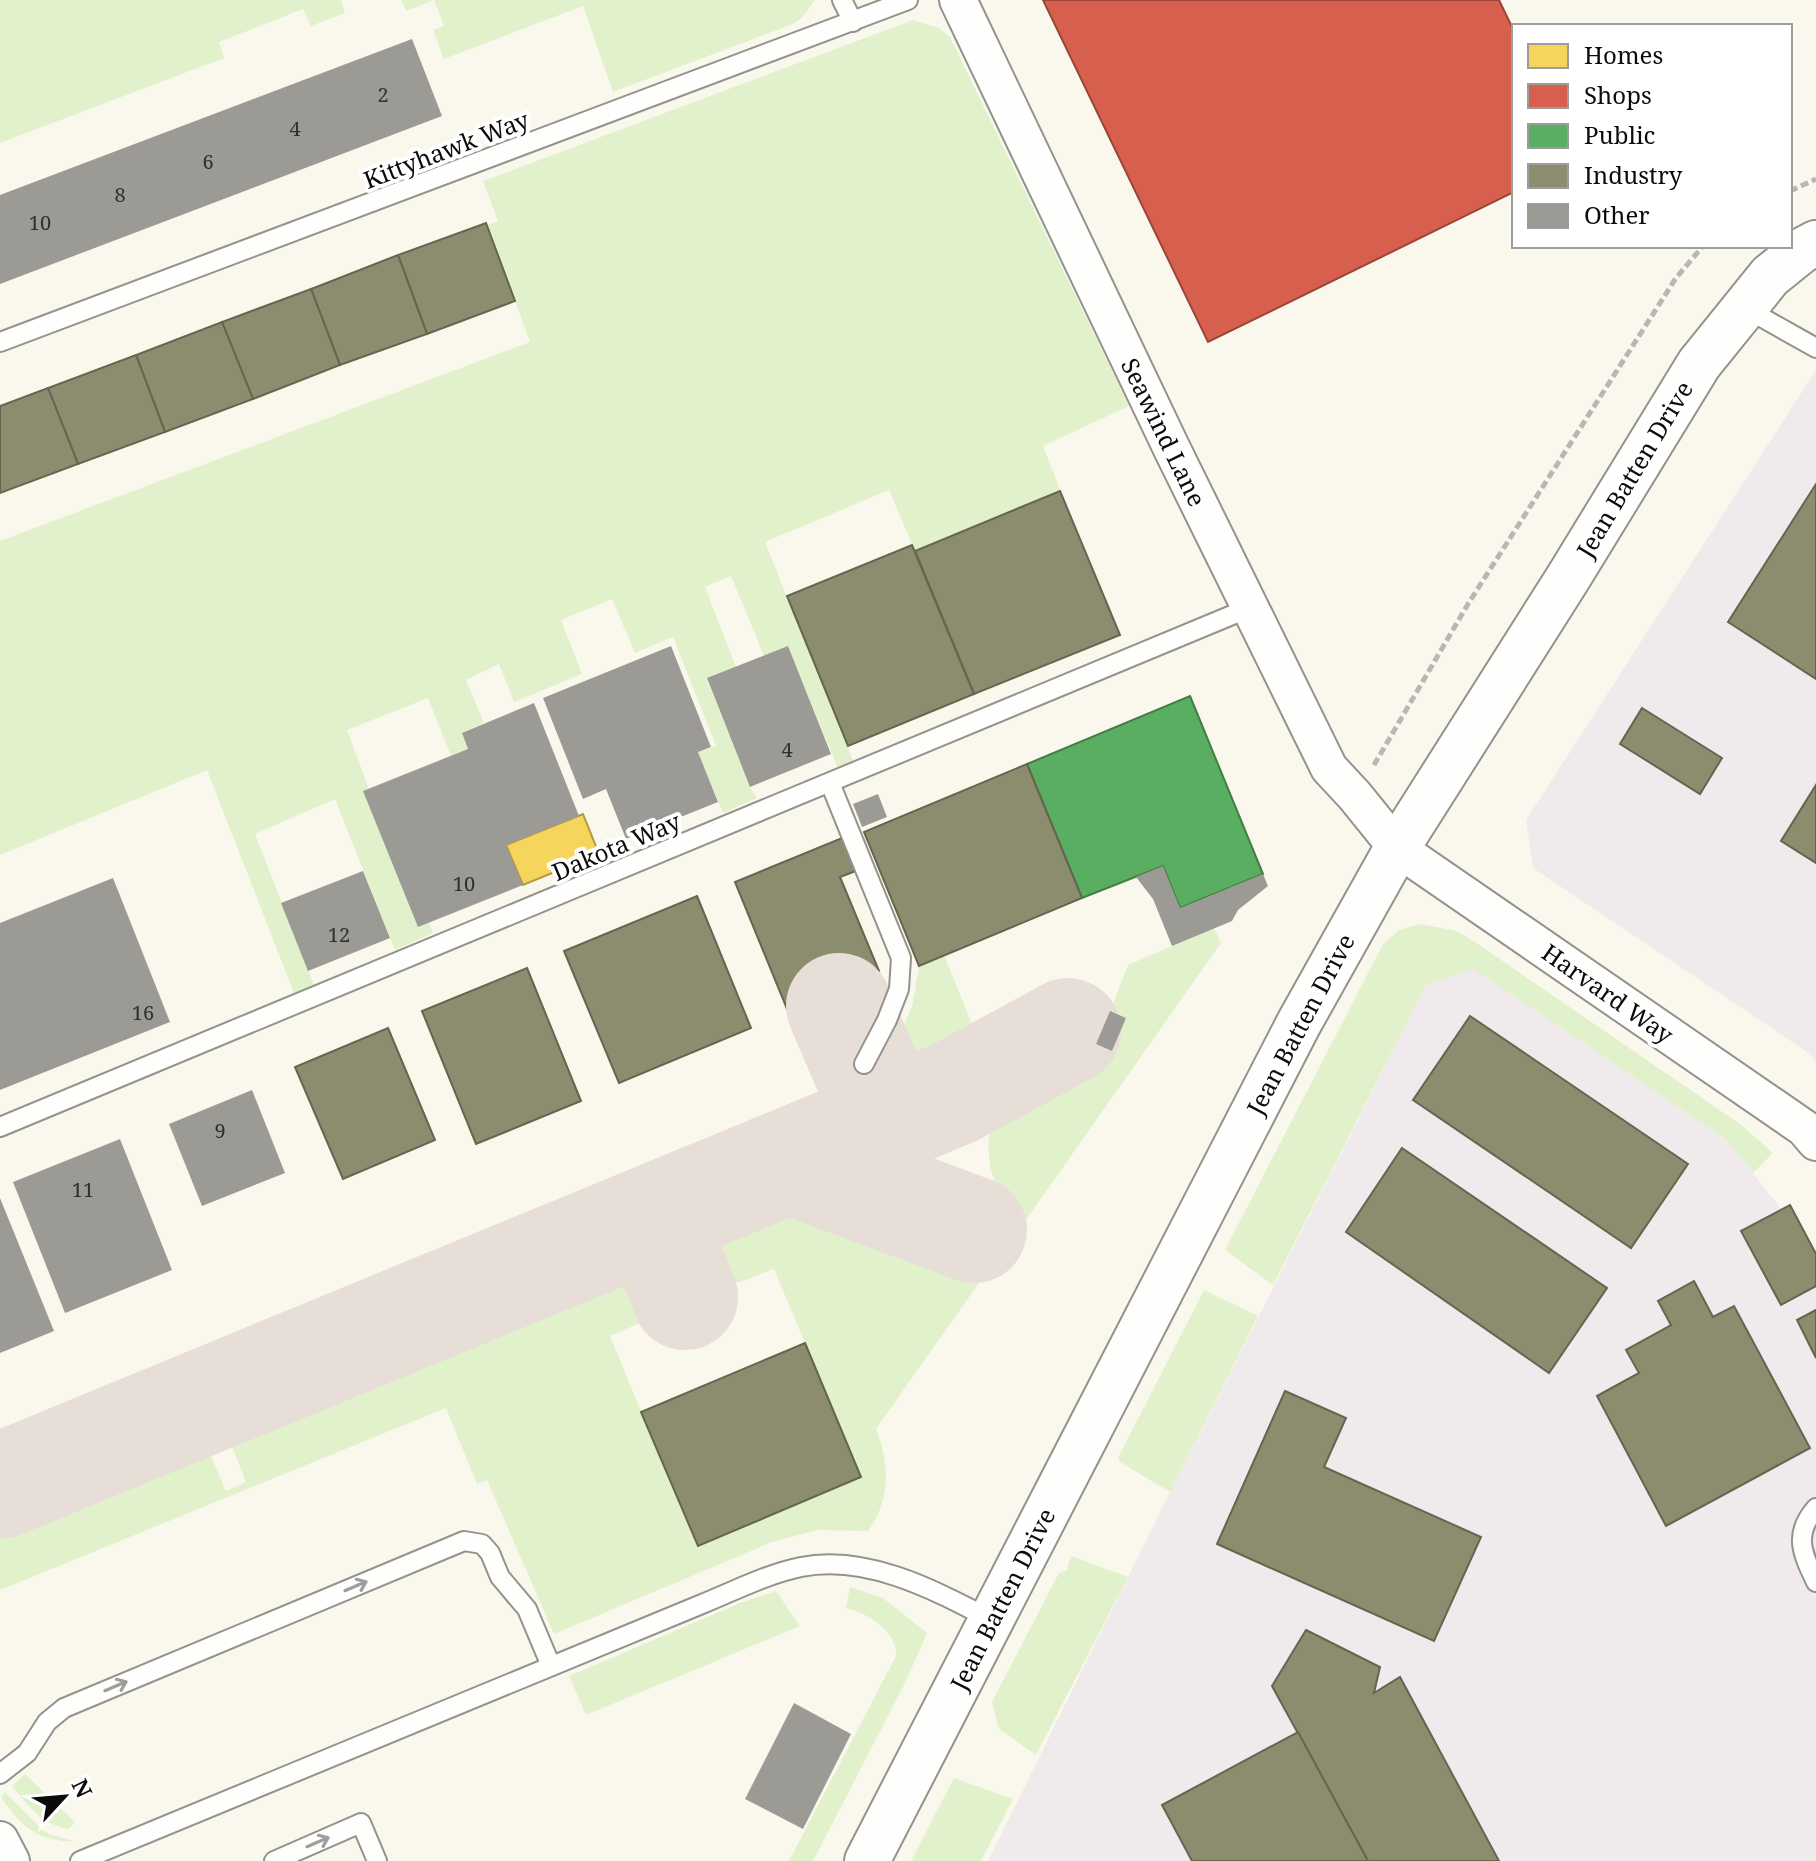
<svg xmlns="http://www.w3.org/2000/svg" width="1816" height="1861" font-family="'Noto Serif',serif">
	<style>
		.industrial { fill: #f1eaec }
		.green { fill: #e1f1cb }
		.homes { fill: #f6d55c; stroke: #b09844; stroke-width: 2 }
		.shops { fill: #d6604d; stroke: #994639; stroke-width: 2 }
		.public { fill: #5aae61; stroke: #427d47; stroke-width: 2 }
		.industry { fill: #8c8c6e; stroke: #656550; stroke-width: 2 }
		.lines { fill: none; stroke-linecap: round; stroke-linejoin: round }
		.taxiway { stroke: #e8ded8; stroke-width: 106 }
		.building { fill: #9c9a94 }
		.service-casing { stroke: #93928d; stroke-width: 22 }
		.minor-casing { stroke: #93928d; stroke-width: 40 }
		.tertiary-casing { stroke: #93928d; stroke-width: 48 }
		.path { stroke: #b7b7b5; stroke-width: 5; stroke-dasharray: 8 4; stroke-linecap: butt }
		.service { stroke: #fefefc; stroke-width: 18 }
		.minor { stroke: #fefefc; stroke-width: 36 }
		.tertiary { stroke: #fefefc; stroke-width: 44 }
		.oneway { stroke: #9d9d9c }
		.labels { text-anchor: middle; dominant-baseline: central; stroke-width: 8; stroke-linejoin: round; paint-order: stroke }
		.number-label { font-size: 20px; fill: #2f2f2d }
		.street-label { font-size: 24px; fill: #0b0b0b; stroke: #fff }
	</style>
	<rect width="100%" height="100%" fill="#faf8ed"/>
	<!-- industrial -->
	<g class="industrial">
		<path d="M1816 370V1061L1807 1052 1533 868 1526 820Z"/>
		<path d="M1473 969 1727 1140 1778 1205 1816 1284V1861H988L1170 1492 1426 985Z"/>
	</g>
	<!-- green -->
	<g class="green">
		<path d="M0 0H341L345 13 311 26 303 9 219 42 224 58 0 143Z"/>
		<path d="M401 0H815L803 17 793 24 613 92 583 6 444 59 433 30 444 26 434 0 406 11Z"/>
		<path d="M913 20 939 28 950 37 1129 406 1043 446 1060 490 915 551 889 490 765 542 853 761 838 768 788 647 764 656 731 576 705 587 736 667 707 679 750 787 757 798 723 813 698 752 716 746 673 637 635 653 612 599 561 620 582 674 514 702 499 664 466 680 484 723 462 733 468 749 451 756 428 698 347 730 369 789 364 792 418 926 429 923 433 933 395 950 335 799 255 834 314 985 294 993 207 770 0 855V541L530 342 487 225 498 221 483 181Z"/>
		<path d="M1420 924 1457 931 1472 940 1740 1124 1773 1153 1753 1173 1727 1140 1473 969 1426 985 1273 1285 1225 1250 1383 944 1399 930Z"/>
		<path d="M1214 928 1221 943 1023 1224C982 1175 985 1156 995 1096L1091 1056 1096 1044 1112 1050 1126 1018 1110 1011 1128 965Z"/>
		<path d="M944 955 974 1029C967 1069 927 1077 893 1089L880 1061 903 1026 912 1007 919 966Z"/>
		<path d="M760 1191C807 1196 854 1214 898 1230 929 1241 961 1251 991 1266L876 1429C890 1464 891 1499 868 1531L817 1530 772 1542 554 1634 487 1480 477 1484 446 1408 0 1590V1501L181 1434C209 1435 216 1471 226 1491L246 1482 227 1434 212 1420 619 1251 639 1259C650 1277 660 1299 649 1319L610 1336 697 1546 861 1477 774 1269C752 1276 740 1287 716 1281 680 1215 702 1215 760 1191Z"/>
		<path d="M1204 1290 1258 1316 1170 1492 1120 1462 1118 1458Z"/>
		<path d="M1071 1556 1128 1577 1036 1755 999 1729 992 1702 1059 1573 1067 1570Z"/>
		<path d="M850 1587 883 1598 927 1633 906 1681 813 1861H789L896 1656C898 1633 867 1612 846 1608Z"/>
		<path d="M776 1591 800 1626 586 1715 569 1676 740 1603Z"/>
		<path d="M25 1774 75 1822 69 1829C42 1825 28 1805 12 1786Z"/>
		<path d="M954 1778 1013 1799 981 1861H911Z"/>
		<path d="M5 1792 41 1829 51 1835 75 1841C40 1843 19 1825 1 1797Z"/>
	</g>
	<!-- homes -->
	<path class="homes" d="M583 814 599 854 523 885 506 845Z"/>
	<!-- shops -->
	<path class="shops" d="M1043 0H1499L1514 31V192L1208 342Z"/>
	<!-- public -->
	<path class="public" d="M1190 696 1263 874 1180 908 1163 866 1082 898 1027 764Z"/>
	<!-- industry -->
	<g class="industry">
		<path d="M486 223 515 301 427 334 398 255Z"/>
		<path d="M398 255 427 334 340 365 311 289Z"/>
		<path d="M311 289 340 365 253 399 222 322Z"/>
		<path d="M222 322 253 399 165 432 136 355Z"/>
		<path d="M136 355 165 432 78 464 48 388Z"/>
		<path d="M48 388 78 464 0 493V406Z"/>
		<path d="M1816 484V679L1728 622Z"/>
		<path d="M1060 491 1120 635 974 694 915 551Z"/>
		<path d="M912 545 974 694 848 746 787 596Z"/>
		<path d="M1642 708 1722 758 1700 794 1620 744Z"/>
		<path d="M1027 764 1082 898 919 966 864 832Z"/>
		<path d="M1816 785V863L1781 841Z"/>
		<path d="M842 838 856 871 840 877 879 971 787 1009 735 882Z"/>
		<path d="M697 896 751 1028 619 1083 564 951Z"/>
		<path d="M527 968 581 1101 476 1144 422 1011Z"/>
		<path d="M1470 1016 1688 1164 1631 1248 1413 1100Z"/>
		<path d="M388 1028 435 1140 343 1179 295 1067Z"/>
		<path d="M1402 1148 1607 1288 1549 1373 1346 1232Z"/>
		<path d="M1790 1205 1816 1254V1286L1781 1305 1741 1231Z"/>
		<path d="M1694 1281 1713 1317 1734 1306 1810 1448 1666 1526 1597 1396 1639 1373 1626 1350 1671 1325 1658 1301Z"/>
		<path d="M1816 1310V1358L1797 1320Z"/>
		<path d="M805 1343 861 1477 698 1546 641 1412Z"/>
		<path d="M1285 1391 1346 1418 1324 1467 1481 1537 1434 1641 1217 1544Z"/>
		<path d="M1306 1630 1380 1667 1374 1693 1400 1677 1499 1861H1368L1272 1686Z"/>
		<path d="M1298 1732 1368 1861H1192L1162 1805Z"/>
	</g>
	<g class="lines">
		<!-- taxiway -->
		<g class="taxiway">
			<path d="M839 1006 888 1121"/>
			<path d="M774 1167 800 1165 974 1230"/>
			<path d="M654 1217 685 1297"/>
			<path d="M0 1486 954 1093 1068 1031"/>
		</g>
	</g>
	<!-- building -->
	<g class="building">
		<path d="M412 39 442 116 0 284V195Z"/>
		<path d="M671 646 711 747 698 752 718 802 626 839 606 789 583 799 543 698Z"/>
		<path d="M788 646 831 754 750 787 707 678Z"/>
		<path d="M534 703 579 816 506 845 523 885 418 927 363 791 468 749 462 733Z"/>
		<path d="M878 794 887 817 862 827 853 804Z"/>
		<path d="M1163 866 1180 908 1263 874 1268 886 1238 910 1232 921 1172 946 1153 899 1136 877Z"/>
		<path d="M363 871 390 938 308 971 281 903Z"/>
		<path d="M113 878 170 1022 0 1090V923Z"/>
		<path d="M1110 1011 1126 1018 1112 1051 1096 1044Z"/>
		<path d="M252 1090 285 1173 202 1206 169 1124Z"/>
		<path d="M120 1139 172 1270 65 1313 13 1182Z"/>
		<path d="M0 1198 54 1331 0 1353Z"/>
		<path d="M794 1703 851 1734 803 1829 745 1799Z"/>
	</g>
	<g class="lines">
		<defs>
			<g id="service">
				<path d="M842 0 853 22"/>
				<path d="M1745 308 1816 348"/>
				<path d="M0 342 908 0"/>
				<path d="M830 783 901 958 899 989 887 1020 864 1064"/>
				<path d="M0 1127 1249 608"/>
				<path d="M1816 1508C1793 1534 1802 1553 1816 1582"/>
				<path d="M0 1774 27 1753 47 1722 64 1708 464 1541 482 1544 490 1553 500 1577 527 1609 551 1666"/>
				<path d="M80 1861 702 1604C734 1591 767 1574 801 1567 867 1554 934 1590 990 1619"/>
				<path d="M274 1861 361 1823 377 1861"/>
			</g>
			<g id="minor">
				<path d="M958 0 1171 447 1329 768 1355 796 1397 848 1804 1128 1816 1142"/>
				<path d="M0 1840 11 1861"/>
			</g>
			<path id="tertiary" d="M867 1861 1299 1023 1397 848 1568 578 1699 364 1770 276 1801 251 1816 243"/>
		</defs>
		<!-- service casing -->
		<use href="#service" class="service-casing"/>
		<!-- minor casing -->
		<use href="#minor" class="minor-casing"/>
		<!-- tertiary casing -->
		<use href="#tertiary" class="tertiary-casing"/>
		<!-- path -->
		<g class="path">
			<path d="M1790 191 1816 179"/>
			<path d="M1374 765 1468 604 1676 278 1703 246"/>
		</g>
		<!-- service -->
		<use href="#service" class="service"/>
		<!-- minor -->
		<use href="#minor" class="minor"/>
		<!-- tertiary -->
		<use href="#tertiary" class="tertiary"/>
	</g>
	<!-- one-way arrows -->
	<defs><path id="oneway-shaft" d="M-6 0H5M1.5-3L5.5 0L1.5 3" fill="none" stroke-width="1.6" stroke-linecap="round" stroke-linejoin="round" transform="scale(2)"/></defs>
	<g class="oneway">
		<use href="#oneway-shaft" transform="translate(356 1586) rotate(-23)"/>
		<use href="#oneway-shaft" transform="translate(116 1686) rotate(-23)"/>
		<use href="#oneway-shaft" transform="translate(318 1842) rotate(-23)"/>
	</g>
	<g class="labels">
		<!-- number labels -->
		<g class="number-label">
			<text x="383" y="94">2</text>
			<text x="295" y="128">4</text>
			<text x="208" y="161">6</text>
			<text x="120" y="194">8</text>
			<text x="40" y="222">10</text>
			<text x="787" y="749">4</text>
			<text x="464" y="883">10</text>
			<text x="339" y="934">12</text>
			<text x="143" y="1012">16</text>
			<text x="220" y="1130">9</text>
			<text x="83" y="1189">11</text>
		</g>
		<!-- street labels -->
		<g class="street-label">
			<text transform="translate(446 149) rotate(-21)">Kittyhawk Way</text>
			<text transform="translate(1164 432) rotate(64)">Seawind Lane</text>
			<text transform="translate(1634 469) rotate(-59)">Jean Batten Drive</text>
			<text transform="translate(616 846) rotate(-23)">Dakota Way</text>
			<text transform="translate(1608 993) rotate(35)">Harvard Way</text>
			<text transform="translate(1300 1024) rotate(-62)">Jean Batten Drive</text>
			<text transform="translate(1002 1599) rotate(-63)">Jean Batten Drive</text>
		</g>
	</g>
	<!-- legend -->
	<rect x="1512" y="24" width="280" height="224" fill="#ffffff" stroke="#9d9d9d" stroke-width="2"/>
	<rect x="1528" y="44" width="40" height="24" fill="#f6d55c" stroke="#9d9d9d" stroke-width="2"/>
	<text x="1584" y="64" font-size="24" fill="#0b0b0b">Homes</text>
	<rect x="1528" y="84" width="40" height="24" fill="#d6604d" stroke="#9d9d9d" stroke-width="2"/>
	<text x="1584" y="104" font-size="24" fill="#0b0b0b">Shops</text>
	<rect x="1528" y="124" width="40" height="24" fill="#5aae61" stroke="#9d9d9d" stroke-width="2"/>
	<text x="1584" y="144" font-size="24" fill="#0b0b0b">Public</text>
	<rect x="1528" y="164" width="40" height="24" fill="#8c8c6e" stroke="#9d9d9d" stroke-width="2"/>
	<text x="1584" y="184" font-size="24" fill="#0b0b0b">Industry</text>
	<rect x="1528" y="204" width="40" height="24" fill="#9c9a94" stroke="#9d9d9d" stroke-width="2"/>
	<text x="1584" y="224" font-size="24" fill="#0b0b0b">Other</text>
	<!-- north arrow -->
	<g transform="translate(64 1797) rotate(64)" stroke="#ffffff" stroke-width="6" paint-order="stroke">
	<path d="M0-6L14 30L0 20L-14 30Z" fill="#0b0b0b"/>
	<text y="-12" font-size="22" font-weight="bold" text-anchor="middle" fill="#0b0b0b">N</text>
	</g>
</svg>
